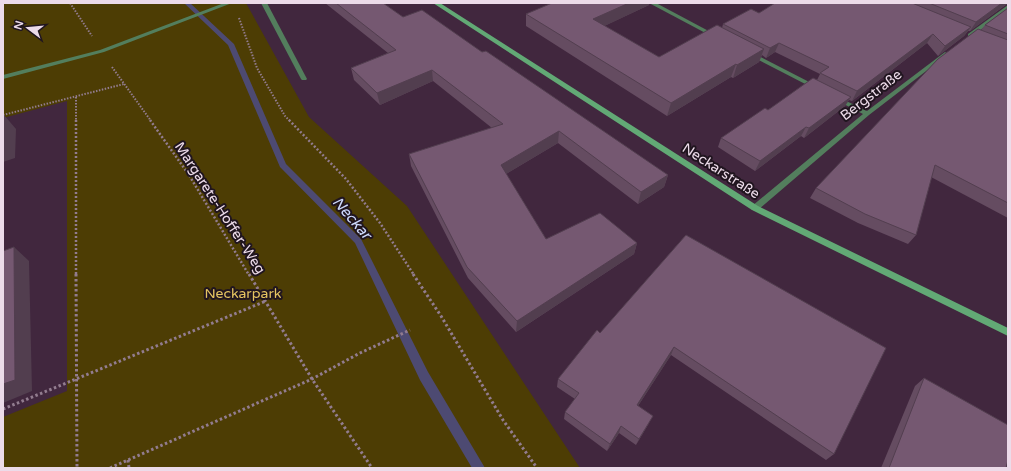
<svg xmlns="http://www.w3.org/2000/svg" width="1011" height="471" font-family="'Varela Round',sans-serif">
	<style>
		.green { fill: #4d3d04 }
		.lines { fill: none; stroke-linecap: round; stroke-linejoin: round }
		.stream { fill: #4d4a72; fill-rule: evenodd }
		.path-far2 { stroke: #927c8f; stroke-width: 2; stroke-dasharray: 1.5 1.5; stroke-linecap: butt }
		.path-far1 { stroke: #927c8f; stroke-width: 2.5; stroke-dasharray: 2 2; stroke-linecap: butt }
		.path { stroke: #927c8f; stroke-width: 3; stroke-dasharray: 2.5 2.5; stroke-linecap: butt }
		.lane { fill: #537e5d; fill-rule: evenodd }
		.street { fill: #537e5d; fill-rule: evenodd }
		.secondary { fill: #62a975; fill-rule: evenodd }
		.wall { fill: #654c61 }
		.shaded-wall { fill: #523e4f }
		.building { fill: #755871; stroke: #523e4f }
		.labels { text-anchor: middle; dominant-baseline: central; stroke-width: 4; stroke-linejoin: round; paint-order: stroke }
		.street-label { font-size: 14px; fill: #ecdbe9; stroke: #20151f }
		.park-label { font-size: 14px; fill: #e6c561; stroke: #20151f }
		.water-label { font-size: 15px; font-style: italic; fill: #ccd8fb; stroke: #20151f }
	</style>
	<rect width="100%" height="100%" fill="#41273e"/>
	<!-- green -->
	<path class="green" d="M3 3H246L309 117 407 206 580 468H3V417L67 391V101L3 118Z"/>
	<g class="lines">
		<!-- stream -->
		<path class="stream" d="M184 3H190L234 44 286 164 361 239 428 372 485 468H472L420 380 355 243 280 167 228 45Z"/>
		<!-- path-far2 -->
		<g class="path-far2">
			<path d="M70 3 92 36"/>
			<path d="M239 18 257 68 285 116 290 121"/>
			<path d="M112 67 151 121"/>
			<path d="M76 97V121"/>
			<path d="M3 115 124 84"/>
		</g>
		<!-- path-far1 -->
		<g class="path-far1">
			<path d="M76 120V275"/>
			<path d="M150 120 189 175 249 275"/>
			<path d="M289 120 346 179 380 223 414 275"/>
		</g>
		<!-- path -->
		<g class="path">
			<path d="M76 274 77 468"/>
			<path d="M249 274 312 379 372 468"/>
			<path d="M413 274 441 316 503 420 537 468"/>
			<path d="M3 409 266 301"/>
			<path d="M128 460 129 468"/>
			<path d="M110 468 312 379 360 353 410 330"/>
		</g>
		<!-- lane -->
		<path class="lane" d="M261 3H267L307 79 306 80H302L301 79Z"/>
		<!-- street -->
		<g class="street">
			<path d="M224 3H232L104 52 3 79V75L100 50Z"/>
			<path d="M649 3H656L718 36 713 37Z"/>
			<path d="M1008 5V10L972 36H968V34Z"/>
			<path d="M751 52 817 86 818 87 817 88H813L749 55 748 54Z"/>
			<path d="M945 52 948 54 947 55 869 115 758 210H752L751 208 752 206 863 114 836 100V98H840L867 111Z"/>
		</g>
		<!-- secondary -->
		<path class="secondary" d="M433 3H440L758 206 1008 328V336L752 210Z"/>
	</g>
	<!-- wall -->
	<g class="wall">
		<path d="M325 3H383L403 17 482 52 668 175 664 187 638 204 558 143 506 174 546 239 637 243 634 254 516 332 468 278 411 166 409 154 492 128 433 81 380 105 354 80 351 68 388 53Z"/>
		<path d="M775 3H1008V4H1007L970 31H968L964 36 938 56 927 43 852 101 849 100 845 106 804 138 801 136 755 171 718 147 721 138 817 80 820 74 775 52 766 58 762 55 759 62 733 78 731 77 667 116 526 26V14L649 5 604 26 659 57 722 28 723 24 759 13Z"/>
		<path d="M1008 8V218L931 177 916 235 908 244 858 223 810 198 816 188 981 30 985 25Z"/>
		<path d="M686 235 834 454 826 460 671 355 638 406 649 423 636 445 619 433 607 451 564 419 565 412 575 399 557 387 558 379 600 333Z"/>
		<path d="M924 378 1006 468H881L915 386Z"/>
	</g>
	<!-- shaded-wall -->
	<g class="shaded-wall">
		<path d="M629 3H649V5L592 32 593 19Z"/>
		<path d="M1002 3H1008L970 31 976 22Z"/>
		<path d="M971 27 964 36 938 56 945 46Z"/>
		<path d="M933 34 927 43 852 101 857 91Z"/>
		<path d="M779 43 775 52 766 58 770 48Z"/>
		<path d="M764 49 759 62 733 78 737 65Z"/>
		<path d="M736 64 731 77 667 116 671 103Z"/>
		<path d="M432 70 433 81 380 105 377 93Z"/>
		<path d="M851 97 845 106 804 138 809 128Z"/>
		<path d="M4 115 16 129 15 158 3 162V128Z"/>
		<path d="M806 127 801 136 755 171 760 161Z"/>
		<path d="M559 131 558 143 501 177V165Z"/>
		<path d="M668 175 664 187 638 204 641 192Z"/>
		<path d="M637 243 634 254 516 332 517 321Z"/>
		<path d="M14 247 29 261 32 391 3 403V384Z"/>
		<path d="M674 347 671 355 634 412 637 405Z"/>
		<path d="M653 416 649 423 636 445 639 439Z"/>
		<path d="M621 426 619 433 607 451 610 444Z"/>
	</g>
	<!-- building -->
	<g class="building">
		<path d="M336 3H383L403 17 422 10 482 52 486 51 668 175 641 192 559 131 501 165 546 239 600 213 637 243 517 321 467 267 409 154 503 124 432 70 377 93 351 68 396 50Z"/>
		<path d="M552 3H629L593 19 659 57 717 25 764 49 737 65 736 64 671 103 526 14Z"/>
		<path d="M775 3H912L971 27 945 46 933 34 857 91 820 73 829 67 779 43 770 48 723 24 751 9 759 13Z"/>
		<path d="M929 3H1002L976 22Z"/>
		<path d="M1008 8V34L985 25Z"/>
		<path d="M978 29 1008 40V203L935 165 916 235 865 214 816 188 938 59Z"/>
		<path d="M813 78 851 97 809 128 806 127 760 161 721 138 765 108 768 110Z"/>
		<path d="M3 115H4L3 128Z"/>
		<path d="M686 235 886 348 834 454 674 347 637 405 653 416 639 439 621 426 610 444 565 412 579 393 558 379 597 330 600 333Z"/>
		<path d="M14 247 15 380 3 384V251Z"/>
		<path d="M924 378 1008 425V460L1006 468H889Z"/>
	</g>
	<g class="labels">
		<!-- street labels -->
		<g class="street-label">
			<text transform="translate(871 95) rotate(-38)">Bergstraße</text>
			<text transform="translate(721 171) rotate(33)">Neckarstraße</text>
			<text transform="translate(220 208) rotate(57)">Margarete-Hoffer-Weg</text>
		</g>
		<!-- park labels -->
		<g class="park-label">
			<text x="243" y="293">Neckarpark</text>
		</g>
		<!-- water labels -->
		<g class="water-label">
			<text transform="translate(352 218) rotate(49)">Neckar</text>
		</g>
	</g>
	<!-- border -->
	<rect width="1011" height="471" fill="none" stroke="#ecdbe9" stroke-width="8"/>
	<!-- north arrow -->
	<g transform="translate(28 28) rotate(286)" stroke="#20151f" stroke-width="3" paint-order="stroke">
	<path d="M0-3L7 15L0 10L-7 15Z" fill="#ecdbe9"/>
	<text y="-6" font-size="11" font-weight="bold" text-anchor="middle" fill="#ecdbe9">N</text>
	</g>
</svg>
